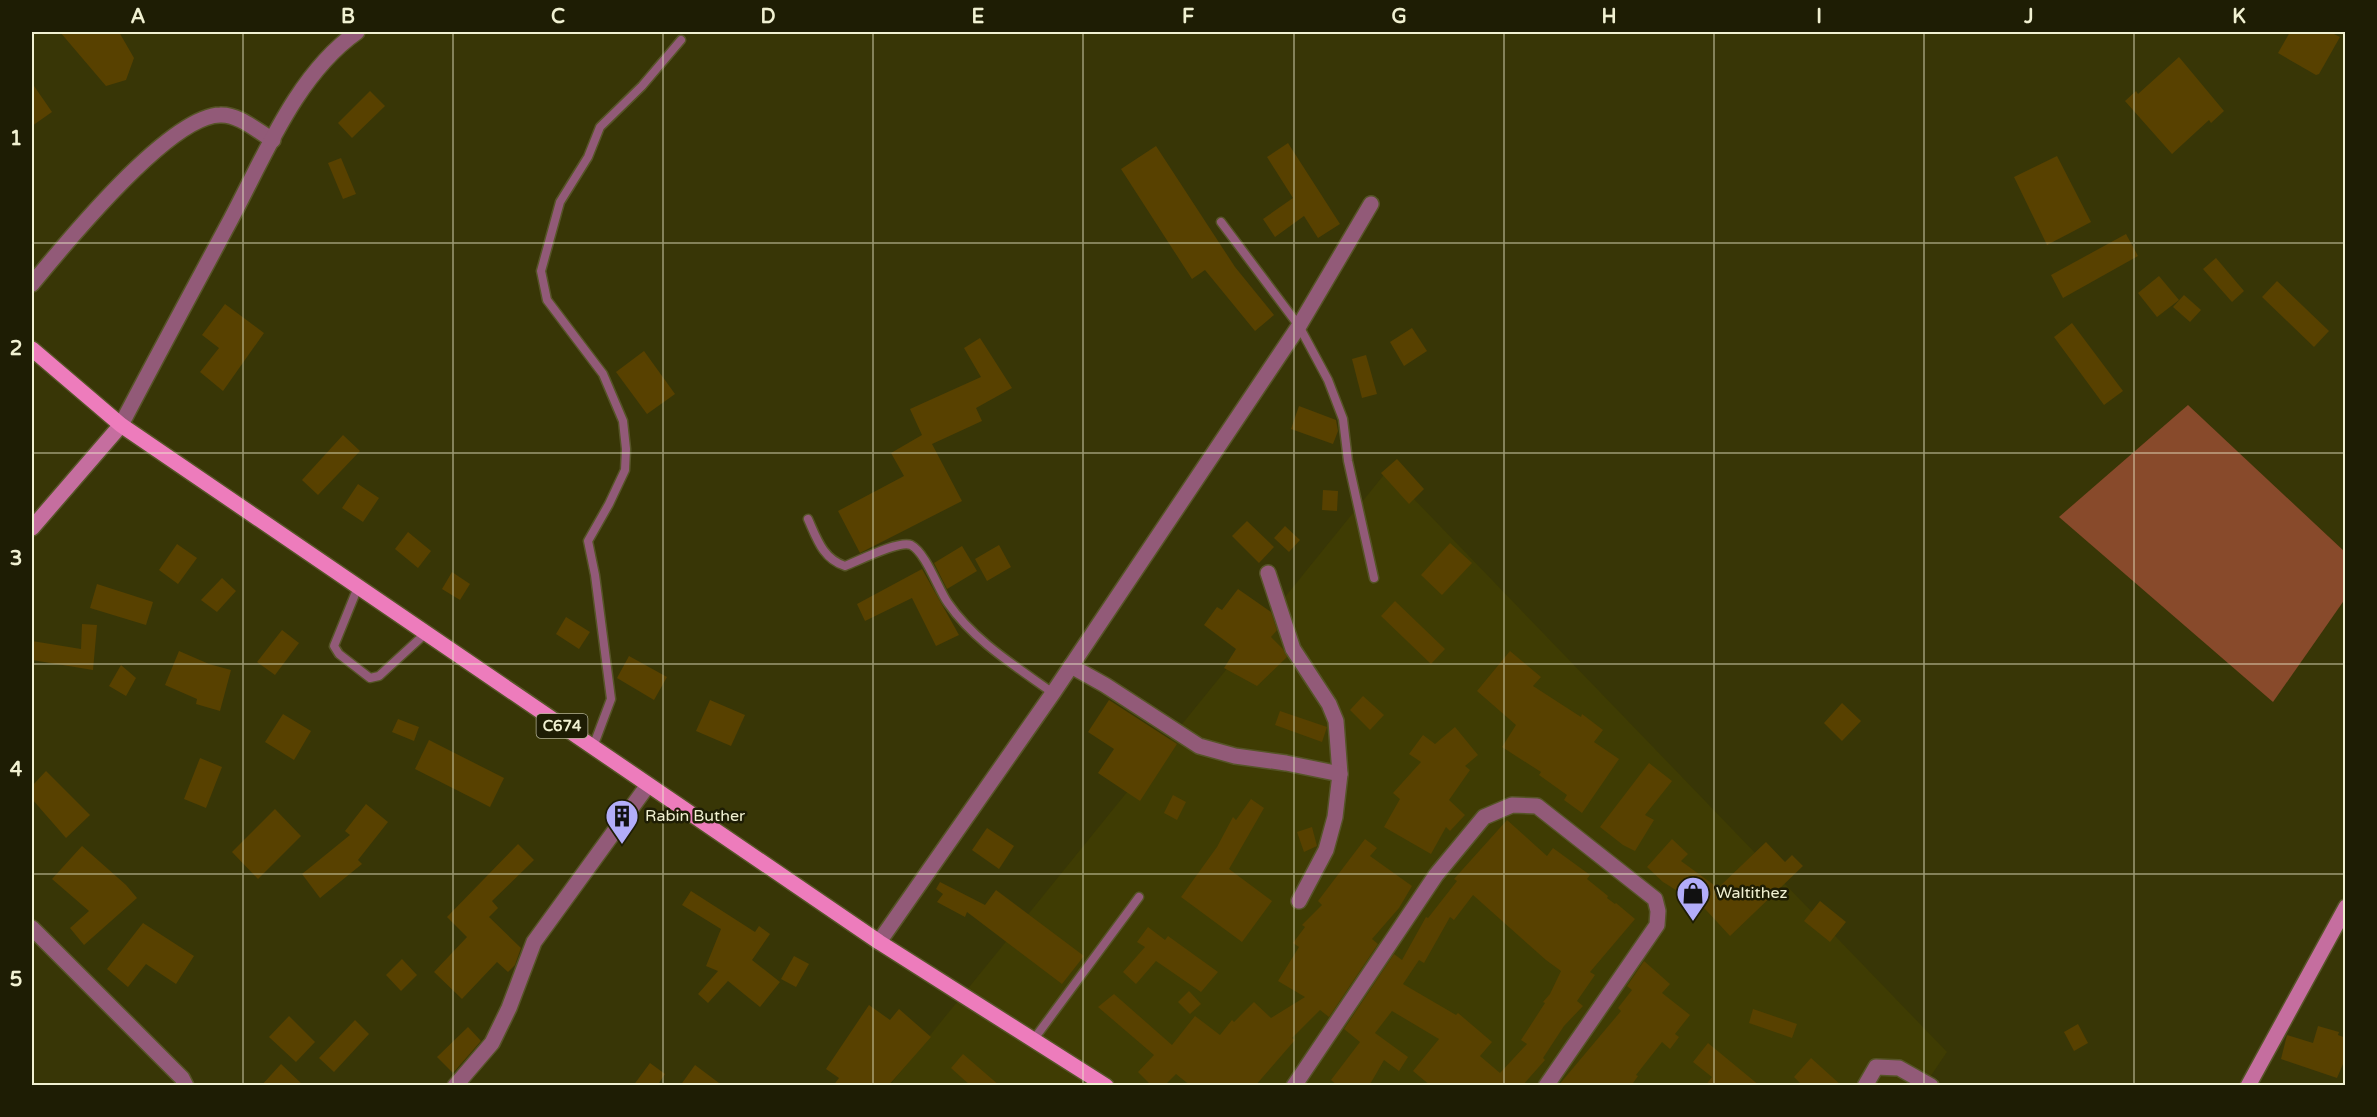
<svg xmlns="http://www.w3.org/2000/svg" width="2377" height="1117" font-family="'Varela Round',sans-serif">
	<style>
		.built { fill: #3f3c03 }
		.green { fill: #884a2b }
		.building { fill: #584100; fill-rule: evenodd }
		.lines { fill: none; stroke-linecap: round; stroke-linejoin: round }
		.lane-casing { stroke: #565427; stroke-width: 11 }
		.street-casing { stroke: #565427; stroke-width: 18 }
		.secondary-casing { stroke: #565427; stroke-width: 18 }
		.primary-casing { stroke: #565427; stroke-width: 18 }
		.lane { stroke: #925a78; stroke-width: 8 }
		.street { stroke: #925a78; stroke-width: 15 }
		.secondary { stroke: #c56e9f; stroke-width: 15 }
		.primary { stroke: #ed7cbc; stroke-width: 15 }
		.grid { fill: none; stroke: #f1f1d2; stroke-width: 1.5; stroke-opacity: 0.55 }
		.labels { text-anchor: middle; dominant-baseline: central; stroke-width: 5; stroke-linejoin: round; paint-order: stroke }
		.shield { fill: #1e1d04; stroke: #b2b194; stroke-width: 1.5 }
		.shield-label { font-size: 15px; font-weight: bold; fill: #f1f1d2 }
		.poi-label { font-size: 16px; fill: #f1f1d2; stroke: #1e1d04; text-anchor: start }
		.neatline { fill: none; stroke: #f1f1d2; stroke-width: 2 }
		.grid-label { font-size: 20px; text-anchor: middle; font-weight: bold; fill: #f1f1d2 }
	</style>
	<rect width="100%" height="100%" fill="#383606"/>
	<!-- built -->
	<path class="built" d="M1387 471 1947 1052 1924 1086H889Z"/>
	<!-- green -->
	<path class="green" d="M2188 405 2345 552V599L2273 702 2059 517Z"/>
	<!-- building -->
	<g class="building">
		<path d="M60 32H119L134 58 126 80 106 86Z"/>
		<path d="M2290 32H2330L2340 37 2319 74 2316 75 2278 53Z"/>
		<path d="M2179 57 2224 111 2211 123 2209 120 2172 154 2125 101 2136 91 2138 94Z"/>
		<path d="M32 83 52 112 32 126Z"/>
		<path d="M370 91 385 106 352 138 338 123Z"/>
		<path d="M1288 143 1340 224 1318 238 1304 216 1275 237 1263 219 1293 198 1267 157Z"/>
		<path d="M1156 146 1235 267 1274 315 1255 331 1205 270 1192 279 1121 169Z"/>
		<path d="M2057 156 2091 222 2047 245 2014 177Z"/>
		<path d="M341 158 356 194 343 199 328 163Z"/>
		<path d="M2126 234 2138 256 2063 298 2051 275Z"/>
		<path d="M2216 258 2244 291 2232 302 2203 269Z"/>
		<path d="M2159 276 2179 300 2157 317 2138 293Z"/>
		<path d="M2277 281 2329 331 2314 347 2262 297Z"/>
		<path d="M2184 295 2201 310 2190 322 2173 307Z"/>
		<path d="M225 304 264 333 223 391 200 372 219 348 202 335Z"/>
		<path d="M2072 323 2123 391 2104 405 2054 337Z"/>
		<path d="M1412 328 1427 351 1404 366 1390 342Z"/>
		<path d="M980 338 1012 388 976 408 982 421 932 444 962 501 860 553 838 511 904 476 891 453 922 435 910 409 981 377 964 348Z"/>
		<path d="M644 351 675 394 647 414 616 372Z"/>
		<path d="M1366 355 1377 394 1362 398 1352 359Z"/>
		<path d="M1299 406 1336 420 1338 431 1333 444 1291 429Z"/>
		<path d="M343 435 360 451 318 495 302 480Z"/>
		<path d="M1397 459 1424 489 1409 504 1381 473Z"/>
		<path d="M358 484 379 498 363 522 342 508Z"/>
		<path d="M1323 490 1338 491 1337 511 1322 510Z"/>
		<path d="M1247 521 1274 547 1259 563 1232 536Z"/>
		<path d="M1285 526 1300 540 1289 552 1274 538Z"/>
		<path d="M408 532 431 551 418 568 395 549Z"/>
		<path d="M1450 543 1472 563 1442 595 1421 575Z"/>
		<path d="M177 544 197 558 178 584 159 570Z"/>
		<path d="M999 545 1011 567 987 581 975 559Z"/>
		<path d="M962 546 977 571 947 589 934 563Z"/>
		<path d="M922 569 959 635 936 646 912 598 865 621 857 604Z"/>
		<path d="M452 572 470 584 460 600 442 589Z"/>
		<path d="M222 578 236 591 217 612 201 600Z"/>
		<path d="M97 584 153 602 146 625 90 608Z"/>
		<path d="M1238 589 1271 612 1277 630 1271 637 1283 649 1287 657 1257 686 1224 668 1236 649 1204 625 1217 607 1222 610Z"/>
		<path d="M1395 601 1445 649 1431 664 1381 616Z"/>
		<path d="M566 617 590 632 579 649 556 634Z"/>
		<path d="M82 624 97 625 93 670 32 660V641L81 649Z"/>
		<path d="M282 630 299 643 275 675 257 662Z"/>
		<path d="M179 651 209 664 231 670 220 711 196 704 197 699 165 685Z"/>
		<path d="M1510 651 1541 677 1533 686 1581 717 1582 714 1603 730 1594 742 1619 759 1582 813 1564 800 1567 795 1539 775 1541 772 1502 747 1516 725 1477 691Z"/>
		<path d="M629 656 667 677 654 700 617 678Z"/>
		<path d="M121 665 136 678 126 696 109 686Z"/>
		<path d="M1363 696 1384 715 1370 730 1350 710Z"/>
		<path d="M710 700 745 715 731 746 696 731Z"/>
		<path d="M1109 700 1177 744 1140 801 1098 773 1114 749 1088 732Z"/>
		<path d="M1842 703 1861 721 1842 741 1824 723Z"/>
		<path d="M1280 711 1327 727 1322 742 1275 725Z"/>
		<path d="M283 714 311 731 294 760 265 742Z"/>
		<path d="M398 719 419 727 414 741 392 732Z"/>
		<path d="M1455 727 1478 755 1465 766 1470 770 1449 800 1465 815 1450 831 1446 827 1431 854 1384 827 1400 799 1393 793 1421 762 1409 754 1423 735 1435 744Z"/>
		<path d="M429 740 504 778 490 807 415 769Z"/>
		<path d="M200 758 222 767 206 808 184 799Z"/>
		<path d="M1649 763 1672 781 1645 815 1654 820 1635 851 1623 845 1600 827Z"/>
		<path d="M46 771 90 815 66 838 32 799V786Z"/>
		<path d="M1173 795 1186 802 1177 820 1164 813Z"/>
		<path d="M1251 799 1264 808 1229 869 1272 901 1242 942 1181 897 1217 847 1233 817 1236 820Z"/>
		<path d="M366 804 388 822 358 860 362 864 320 898 302 874 350 835 345 831Z"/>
		<path d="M275 809 301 836 258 879 232 852Z"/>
		<path d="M1507 820 1547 856 1553 848 1590 875 1587 879 1608 896 1607 898 1615 904 1616 903 1635 919 1590 972 1595 975 1577 1001 1583 1006 1564 1026 1543 1058 1545 1060 1522 1086H1431L1413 1071 1439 1039 1392 1011 1375 1033 1408 1057 1399 1071 1384 1060 1369 1086H1338L1331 1080 1360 1042 1344 1029 1394 954 1402 960 1426 917 1428 918 1457 881 1454 879ZM1473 895 1546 960 1561 971 1550 994 1543 1002 1545 1003 1521 1040 1527 1044 1500 1073 1480 1056 1492 1042 1458 1013 1456 1015 1403 984 1419 960 1424 963 1450 917 1454 920Z"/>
		<path d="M1312 827 1317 846 1304 852 1297 832Z"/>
		<path d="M987 828 1014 846 999 869 972 850Z"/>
		<path d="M1365 839 1377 848 1370 856 1412 886 1399 908 1372 939 1378 944 1329 1017 1320 1010 1292 1038 1295 1040 1255 1086H1191L1176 1074 1164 1086H1152L1138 1072 1154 1055 1098 1007 1114 994 1172 1045 1195 1016 1220 1035 1232 1020 1234 1022 1254 1002 1271 1018 1305 997 1278 981 1299 947 1293 943 1305 927 1302 925 1322 905 1318 901Z"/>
		<path d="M1672 839 1688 854 1681 861 1718 888 1766 842 1785 862 1792 855 1803 866 1730 936 1694 897 1692 900 1663 882 1647 867Z"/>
		<path d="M518 844 534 860 492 901 498 908 489 917 521 948 515 965 508 972 497 962 462 999 434 972 467 937 447 917Z"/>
		<path d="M82 846 126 885 137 898 84 945 70 928 89 911 52 879Z"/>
		<path d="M940 882 985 905 996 890 1084 956 1062 984 967 912 965 917 937 902 943 894 936 889Z"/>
		<path d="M691 891 755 932 759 926 770 934 752 960 780 982 760 1007 728 981 708 1003 698 994 718 971 706 966 721 929 682 905Z"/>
		<path d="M1820 901 1846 922 1830 942 1804 921Z"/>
		<path d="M143 923 194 956 176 984 146 964 128 987 107 969Z"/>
		<path d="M1148 927 1165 940 1168 936 1218 972 1201 992 1156 961 1136 984 1123 972 1145 947 1137 942Z"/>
		<path d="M794 956 809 964 796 987 781 979Z"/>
		<path d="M402 959 417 975 401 991 386 975Z"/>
		<path d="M1644 961 1670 984 1662 993 1690 1015 1675 1034 1679 1037 1670 1049 1662 1042 1636 1075 1638 1076 1631 1086H1558L1621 1011 1618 1008 1632 990 1627 986Z"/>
		<path d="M1189 991 1201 1004 1190 1014 1178 1002Z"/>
		<path d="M869 1005 890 1020 899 1009 931 1037 888 1086H833L839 1078 826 1069Z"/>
		<path d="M1753 1009 1797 1024 1792 1038 1749 1023Z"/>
		<path d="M289 1016 315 1042 296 1062 269 1037Z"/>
		<path d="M355 1020 369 1034 334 1072 319 1058Z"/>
		<path d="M2078 1024 2088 1043 2074 1051 2064 1032Z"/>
		<path d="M2318 1026 2339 1032 2338 1035 2346 1038V1057L2337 1078 2281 1059 2287 1035 2313 1043Z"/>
		<path d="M468 1027 481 1041 453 1073 437 1057Z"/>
		<path d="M1708 1043 1760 1086H1705L1712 1077 1693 1062Z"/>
		<path d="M963 1054 1000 1086H971L951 1068Z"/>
		<path d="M1811 1058 1842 1086H1803L1794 1077Z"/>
		<path d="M650 1063 665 1074 657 1086H633Z"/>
		<path d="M281 1064 304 1086H261Z"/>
		<path d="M695 1065 723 1086H680Z"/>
	</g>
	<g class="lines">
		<defs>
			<g id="lane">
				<path d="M1221 222 1299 326 1328 380 1343 419 1348 461 1374 578"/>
				<path d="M808 519C817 539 823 559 845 566 858 561 899 540 911 545 926 553 938 589 948 603 974 641 1017 667 1053 693"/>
				<path d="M358 587 334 646 339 654 370 678 379 676 426 633"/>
				<path d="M593 747 611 699 595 575 588 541 609 504 625 470 626 449 623 421 603 374 547 300 541 271 560 202 588 157 600 127 642 86 681 40"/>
				<path d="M1034 1039 1139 897"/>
			</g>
			<g id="street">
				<path d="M32 284C64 245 169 116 220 115 239 114 257 131 273 140"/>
				<path d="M121 425C157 356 194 288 231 219 265 155 297 74 357 32"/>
				<path d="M1268 573 1293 649 1329 704 1336 721 1340 774 1335 817 1326 850 1299 901"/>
				<path d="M1071 666 1105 685 1199 746 1235 756 1286 763 1340 774"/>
				<path d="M32 928 182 1078 186 1086"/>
				<path d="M879 942 1053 693 1299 326 1371 204"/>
				<path d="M455 1086 492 1043 509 1008 534 942 648 785"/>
				<path d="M1294 1086 1436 875 1484 817 1512 805 1537 806 1655 899 1658 911 1657 925 1546 1086"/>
				<path d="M1865 1086 1876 1067 1899 1068 1931 1086"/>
			</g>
			<g id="secondary">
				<path d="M32 528 121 425"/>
				<path d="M2248 1086 2346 907"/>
			</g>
			<path id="primary" d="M32 349 121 425 879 942 1106 1086"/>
		</defs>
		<!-- lane casing -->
		<use href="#lane" class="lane-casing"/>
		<!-- street casing -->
		<use href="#street" class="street-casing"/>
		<!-- secondary casing -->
		<use href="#secondary" class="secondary-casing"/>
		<!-- primary casing -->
		<use href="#primary" class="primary-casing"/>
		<!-- lane -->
		<use href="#lane" class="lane"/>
		<!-- street -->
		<use href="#street" class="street"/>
		<!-- secondary -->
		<use href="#secondary" class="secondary"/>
		<!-- primary -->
		<use href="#primary" class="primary"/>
	</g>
	<!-- grid -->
	<path class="grid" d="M243 32V1086M453 32V1086M663 32V1086M873 32V1086M1083 32V1086M1294 32V1086M1504 32V1086M1714 32V1086M1924 32V1086M2134 32V1086M32 243H2346M32 453H2346M32 664H2346M32 874H2346"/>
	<!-- icons -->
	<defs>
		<symbol id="building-pin" viewBox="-11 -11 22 30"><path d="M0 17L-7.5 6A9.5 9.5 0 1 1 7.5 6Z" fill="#b2adf9" stroke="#1e1d04"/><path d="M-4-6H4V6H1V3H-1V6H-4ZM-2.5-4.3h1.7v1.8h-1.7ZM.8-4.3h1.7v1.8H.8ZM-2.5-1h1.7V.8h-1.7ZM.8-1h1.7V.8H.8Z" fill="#111"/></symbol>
		<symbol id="shop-pin" viewBox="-11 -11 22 30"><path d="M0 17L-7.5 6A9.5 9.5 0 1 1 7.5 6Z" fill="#b2adf9" stroke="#1e1d04"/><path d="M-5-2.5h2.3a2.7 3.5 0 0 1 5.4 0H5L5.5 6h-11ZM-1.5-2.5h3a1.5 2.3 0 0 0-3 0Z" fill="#111"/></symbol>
	</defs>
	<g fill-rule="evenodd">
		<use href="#building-pin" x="603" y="797" width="38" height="52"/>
		<use href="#shop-pin" x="1674" y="874" width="38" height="52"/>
	</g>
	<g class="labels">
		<!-- shield labels -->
		<rect class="shield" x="536.5" y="714" width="51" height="24" rx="4.5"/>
		<g class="shield-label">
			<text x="562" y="726">C674</text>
		</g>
		<!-- poi labels -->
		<g class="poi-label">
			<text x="645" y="816">Rabin Buther</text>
			<text x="1716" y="893">Waltithez</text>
		</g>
	</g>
	<!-- border -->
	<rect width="2377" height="1117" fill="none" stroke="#1e1d04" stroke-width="66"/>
	<rect x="33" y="33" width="2311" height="1051" class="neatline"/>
	<g class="grid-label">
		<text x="138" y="23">A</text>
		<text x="348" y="23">B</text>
		<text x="558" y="23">C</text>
		<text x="768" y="23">D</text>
		<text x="978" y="23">E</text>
		<text x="1188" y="23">F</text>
		<text x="1399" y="23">G</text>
		<text x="1609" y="23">H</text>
		<text x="1819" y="23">I</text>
		<text x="2029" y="23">J</text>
		<text x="2239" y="23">K</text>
		<text x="16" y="145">1</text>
		<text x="16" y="355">2</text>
		<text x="16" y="565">3</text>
		<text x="16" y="776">4</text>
		<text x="16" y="986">5</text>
	</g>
</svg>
